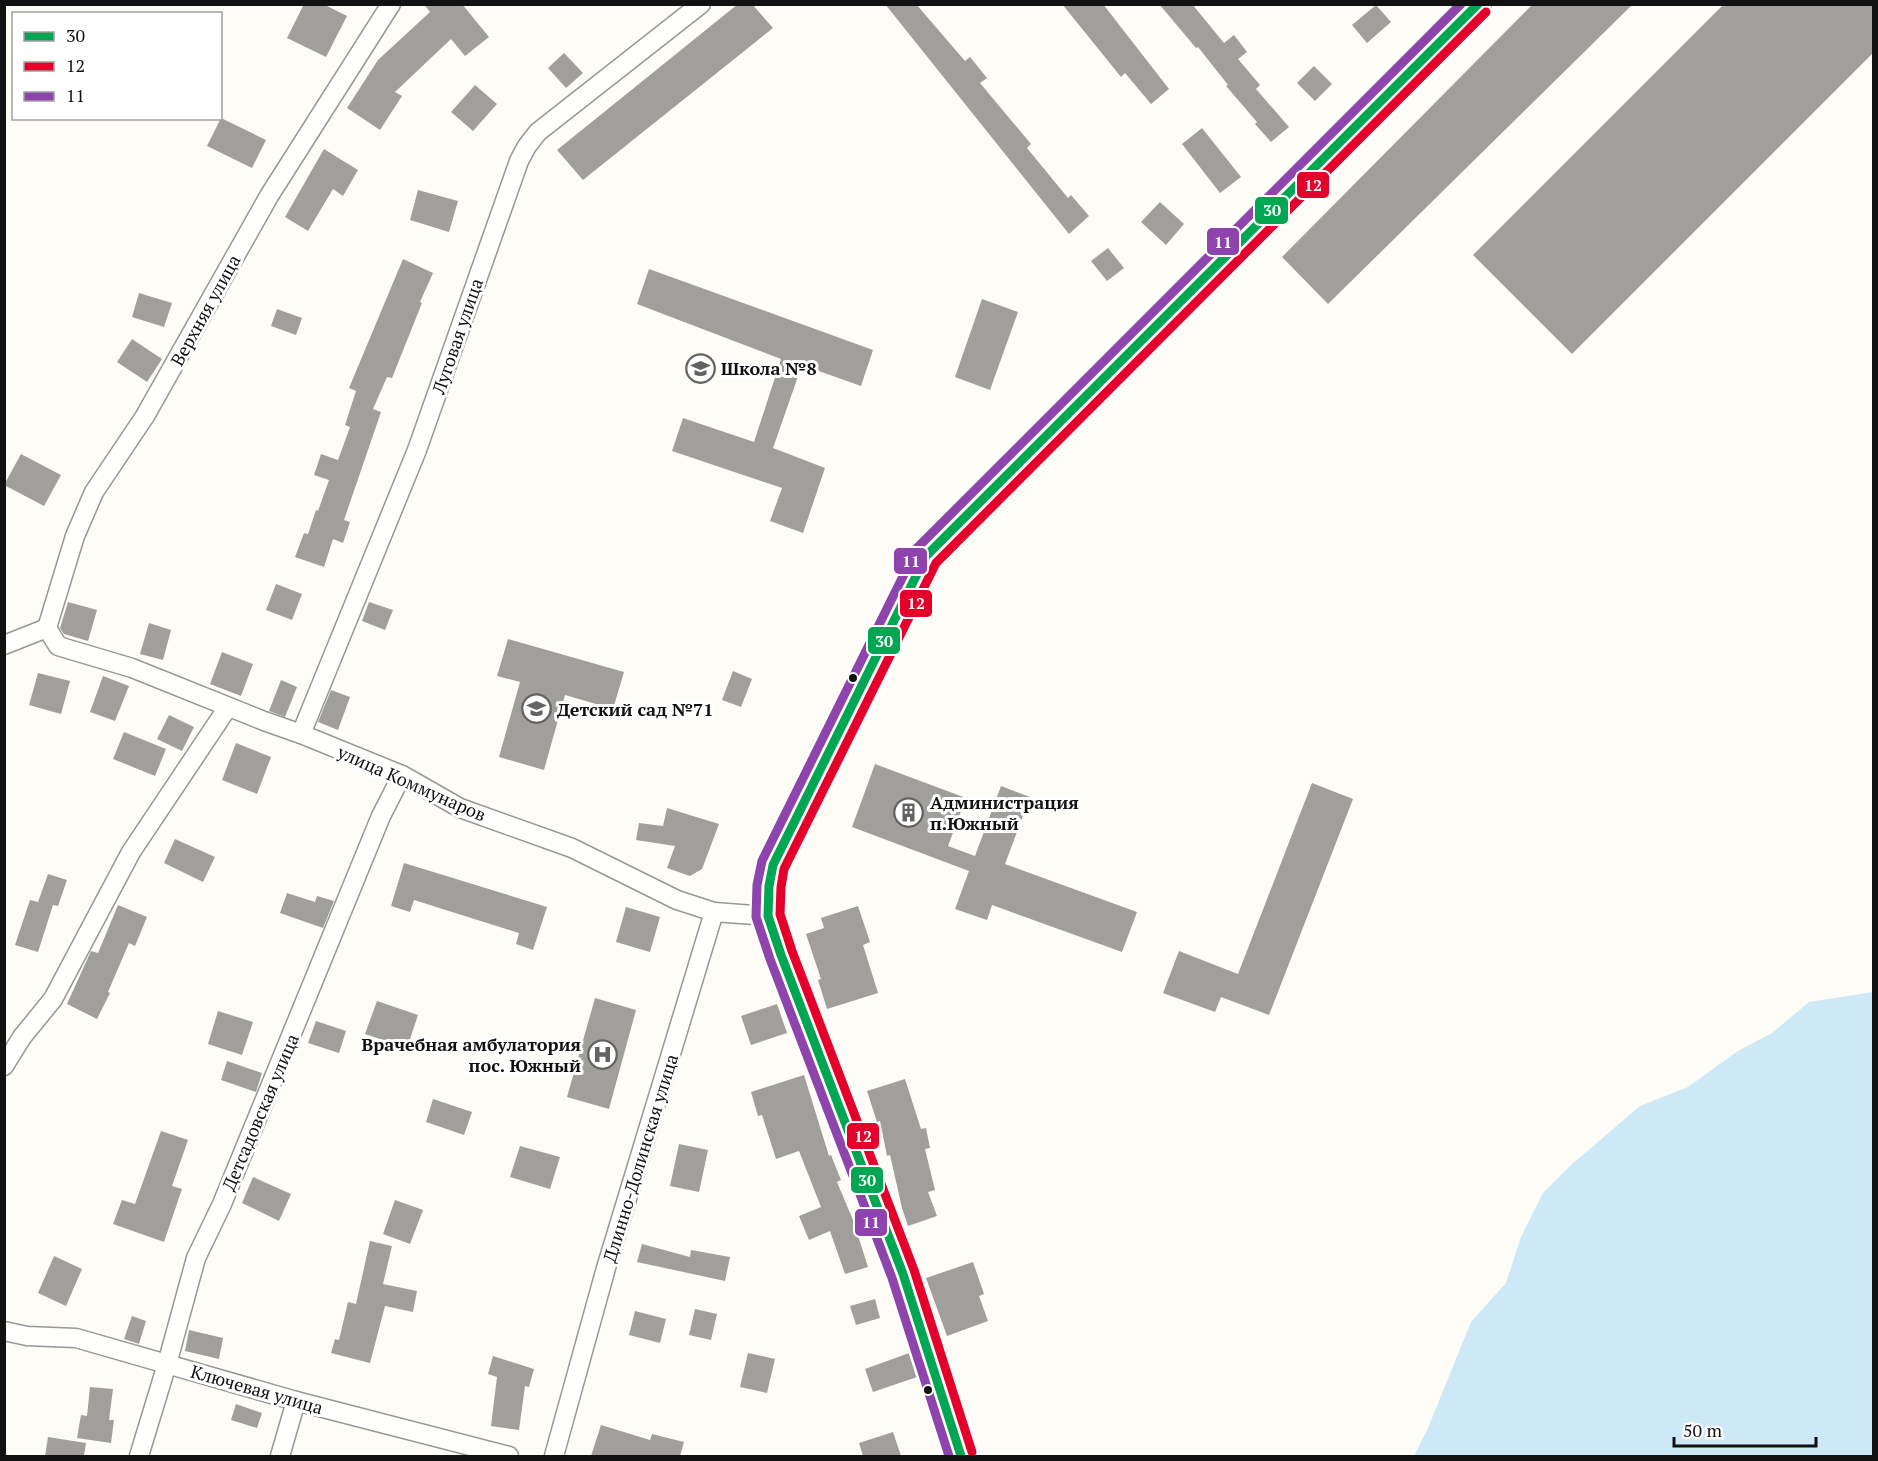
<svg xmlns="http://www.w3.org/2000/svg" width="1878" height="1461" font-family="'PT Serif',serif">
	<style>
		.water { fill: #cde8f7 }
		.building { fill: #a19f9c }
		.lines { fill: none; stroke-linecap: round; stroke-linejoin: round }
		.street-casing { stroke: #979795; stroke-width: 21 }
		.secondary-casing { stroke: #8e8d8b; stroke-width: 28 }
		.street { stroke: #fffffe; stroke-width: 18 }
		.secondary { stroke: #f6f4eb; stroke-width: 26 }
		.bus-1-casing { stroke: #fff; stroke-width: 14 }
		.bus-2-casing { stroke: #fff; stroke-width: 14 }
		.bus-3-casing { stroke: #fff; stroke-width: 14 }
		.bus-1 { stroke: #00a651; stroke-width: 9 }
		.bus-2 { stroke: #e4002b; stroke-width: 9 }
		.bus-3 { stroke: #8e44ad; stroke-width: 9 }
		.bus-dot { fill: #111; stroke: #fff; stroke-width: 2 }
		.labels { text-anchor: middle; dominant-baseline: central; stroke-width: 6; stroke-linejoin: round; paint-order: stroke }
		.street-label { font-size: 18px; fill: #111; stroke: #fff }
		.poi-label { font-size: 18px; font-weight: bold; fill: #111; stroke: #fff; text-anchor: start }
		.line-badge { stroke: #fff; stroke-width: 2 }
		.badge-label { font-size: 16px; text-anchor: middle; font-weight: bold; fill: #fff }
	</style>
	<rect width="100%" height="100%" fill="#fdfcf7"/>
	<!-- water -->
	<path class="water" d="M1873 992V1456H1414L1428 1428 1471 1322 1506 1283 1521 1237 1543 1193 1571 1165 1640 1106 1688 1087 1738 1051 1772 1033 1809 1002Z"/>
	<!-- building -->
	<g class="building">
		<path d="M304 4H323L347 16 326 57 287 38Z"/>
		<path d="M424 4H462L489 37 465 56 451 39 395 92 402 96 380 130 347 108 378 60 430 12Z"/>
		<path d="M738 4H752L773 28 583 180 557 150Z"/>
		<path d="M885 4H916L965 61 970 57 987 78 980 83 1031 144 1027 148 1068 198 1071 195 1089 216 1069 234Z"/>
		<path d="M1062 4H1103L1169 89 1151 104 1125 73 1121 77Z"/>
		<path d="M1159 4H1192L1224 43 1234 35 1247 52 1238 59 1260 85 1256 89 1289 127 1271 142 1255 124 1257 122 1226 86 1228 85 1198 47 1196 48Z"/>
		<path d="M1533 4H1633L1328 304 1282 257Z"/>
		<path d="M1724 4H1874V52L1572 354 1473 255Z"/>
		<path d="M1376 5 1391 22 1367 43 1352 25Z"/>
		<path d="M564 53 583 73 566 88 548 68Z"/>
		<path d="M1314 66 1332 84 1315 101 1297 83Z"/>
		<path d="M475 85 497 104 473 131 451 112Z"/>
		<path d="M221 118 266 140 252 168 207 146Z"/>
		<path d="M1202 128 1241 177 1220 193 1182 144Z"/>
		<path d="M324 149 358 170 343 196 333 189 308 231 285 217Z"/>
		<path d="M418 190 458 201 449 232 410 220Z"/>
		<path d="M1160 202 1184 224 1166 245 1141 222Z"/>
		<path d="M1108 248 1124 268 1107 281 1091 261Z"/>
		<path d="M403 259 433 273 420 302 422 303 392 378 387 377 373 409 381 412 344 520 350 522 343 543 333 539 324 567 295 557 304 533 308 534 316 510 318 511 329 480 314 475 321 454 338 460 350 427 345 425 356 391 349 388Z"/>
		<path d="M649 269 873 350 861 386 802 365 773 448 825 468 803 533 770 521 782 488 672 451 683 418 754 442 781 359 637 304Z"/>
		<path d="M139 293 172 303 164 327 132 317Z"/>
		<path d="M982 299 1018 312 990 390 955 377Z"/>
		<path d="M277 309 302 318 296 335 271 326Z"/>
		<path d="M132 339 162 359 147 382 117 362Z"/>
		<path d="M21 454 61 475 44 506 4 485Z"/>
		<path d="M276 584 302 594 292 620 266 610Z"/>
		<path d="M68 602 97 610 88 641 64 634 60 628Z"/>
		<path d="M369 602 393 610 385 630 362 621Z"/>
		<path d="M149 623 171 630 163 660 140 654Z"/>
		<path d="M508 639 624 672 613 709 565 695 544 770 499 757 520 682 497 676Z"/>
		<path d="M222 652 253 664 241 696 210 684Z"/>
		<path d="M733 671 752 679 741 707 722 700Z"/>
		<path d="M38 673 70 681 61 714 29 705Z"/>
		<path d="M103 676 129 686 115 721 90 712Z"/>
		<path d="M281 680 297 687 285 717 269 711Z"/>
		<path d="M331 690 350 697 338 730 318 722Z"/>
		<path d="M169 715 194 727 182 751 157 739Z"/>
		<path d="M124 732 166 749 155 776 113 759Z"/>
		<path d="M236 743 271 757 257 794 222 780Z"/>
		<path d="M875 764 966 798 948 846 975 856 1001 786 1030 797 1005 864 1137 912 1122 952 992 905 987 920 955 909 969 871 852 827Z"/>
		<path d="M1312 783 1353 799 1269 1015 1221 997 1215 1012 1163 993 1179 951 1238 974Z"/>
		<path d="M667 808 719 824 702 869 690 876 667 868 675 846 636 840 639 823 663 826Z"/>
		<path d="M175 839 215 857 203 882 164 863Z"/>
		<path d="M404 863 547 907 533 950 516 944 519 933 414 900 410 912 391 906Z"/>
		<path d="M48 874 67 880 58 906 53 905 38 952 15 945 30 900 38 902Z"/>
		<path d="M287 893 315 902 317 896 334 901 323 928 280 913Z"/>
		<path d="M118 905 147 917 135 946 129 943 108 992 110 993 97 1019 67 1004 91 951 98 953Z"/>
		<path d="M858 906 870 942 863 945 878 993 827 1009 818 980 821 979 806 934 824 928 821 918Z"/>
		<path d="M626 907 660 917 650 952 616 942Z"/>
		<path d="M595 998 636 1010 609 1109 567 1097Z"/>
		<path d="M377 1001 418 1015 407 1048 365 1034Z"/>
		<path d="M777 1004 787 1033 751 1045 741 1016Z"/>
		<path d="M218 1011 253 1022 242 1055 208 1044Z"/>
		<path d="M316 1021 346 1031 339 1053 308 1043Z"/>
		<path d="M227 1061 262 1073 256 1092 221 1080Z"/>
		<path d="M804 1075 829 1156 831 1155 841 1180 837 1182 853 1220 868 1267 845 1274 830 1231 809 1240 799 1216 821 1207 799 1151 776 1159 762 1115 758 1116 751 1092Z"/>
		<path d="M905 1079 921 1129 926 1128 930 1148 925 1149 935 1190 928 1192 937 1216 908 1226 902 1208 890 1155 887 1156 880 1121 877 1122 867 1091Z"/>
		<path d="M433 1099 472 1112 464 1135 426 1122Z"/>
		<path d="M161 1131 188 1140 172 1186 182 1189 164 1242 113 1224 122 1200 135 1204Z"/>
		<path d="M679 1144 708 1150 699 1192 670 1186Z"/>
		<path d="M520 1146 560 1157 550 1189 510 1177Z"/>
		<path d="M253 1177 291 1194 279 1221 242 1203Z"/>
		<path d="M395 1200 423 1210 410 1244 383 1234Z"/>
		<path d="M370 1241 392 1246 383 1284 417 1291 413 1312 385 1306 370 1363 331 1353 335 1339 339 1340 348 1302 356 1304Z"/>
		<path d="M642 1244 690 1257 691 1250 730 1257 725 1281 637 1262Z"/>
		<path d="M54 1256 82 1269 66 1306 38 1293Z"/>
		<path d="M973 1262 984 1294 979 1296 988 1321 947 1336 926 1278Z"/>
		<path d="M875 1299 880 1318 856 1325 850 1306Z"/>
		<path d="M695 1309 717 1314 711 1340 689 1335Z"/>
		<path d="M635 1311 666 1319 660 1343 629 1335Z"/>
		<path d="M132 1316 146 1321 139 1344 124 1339Z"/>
		<path d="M189 1330 223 1338 219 1359 185 1351Z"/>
		<path d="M912 1352 920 1376 873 1392 865 1369Z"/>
		<path d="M748 1353 775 1359 767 1393 740 1387Z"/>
		<path d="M493 1356 534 1369 529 1387 525 1386 519 1430 491 1426 497 1377 488 1374Z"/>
		<path d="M90 1387 113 1389 109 1420H114L111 1443 77 1438 81 1415 87 1416Z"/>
		<path d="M236 1404 262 1413 257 1428 231 1420Z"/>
		<path d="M601 1425 650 1440 652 1434 684 1442 680 1456H591Z"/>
		<path d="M893 1432 901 1456H863L859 1443Z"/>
		<path d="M48 1437 86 1443 84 1456H45Z"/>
	</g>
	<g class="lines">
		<defs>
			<g id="street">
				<path d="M47 628 58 646 132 668 264 721 301 734 402 775 460 808 572 848 677 900 714 912"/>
				<path d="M47 628 75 536 94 492 145 416 269 196 391 4"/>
				<path d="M4 645 47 628"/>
				<path d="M301 734 417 450 519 161 527 146 538 132 701 4"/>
				<path d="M4 1066 22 1037 53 999 131 852 228 707"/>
				<path d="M4 1331 27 1336 76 1338 296 1401 509 1456"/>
				<path d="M139 1456 167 1364 196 1258 222 1204 381 816 402 775"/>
				<path d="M280 1456 296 1401"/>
				<path d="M554 1456 606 1268 714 912 768 916"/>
			</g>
			<path id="secondary" d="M961 1456 903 1274 781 955 768 916 769 886 773 865 926 556 1478 4"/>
		</defs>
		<!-- street casing -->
		<use href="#street" class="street-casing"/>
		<!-- secondary casing -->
		<use href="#secondary" class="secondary-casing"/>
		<!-- street -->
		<use href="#street" class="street"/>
		<!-- secondary -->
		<use href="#secondary" class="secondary"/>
		<defs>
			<path id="bus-1" d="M961 1456 903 1274 781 955 768 916 769 886 773 865 926 556 1478 4"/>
			<path id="bus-2" d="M972 1452 914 1270 792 951 780 914 781 887 784 869 936 563 1486 12"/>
			<path id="bus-3" d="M949 1456 892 1278 770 959 756 917 757 885 762 861 917 548 1461 4"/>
		</defs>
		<!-- bus-1 casing -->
		<use href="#bus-1" class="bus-1-casing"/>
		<!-- bus-2 casing -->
		<use href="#bus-2" class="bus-2-casing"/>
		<!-- bus-3 casing -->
		<use href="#bus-3" class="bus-3-casing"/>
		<!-- bus-1 -->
		<use href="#bus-1" class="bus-1"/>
		<!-- bus-2 -->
		<use href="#bus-2" class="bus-2"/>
		<!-- bus-3 -->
		<use href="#bus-3" class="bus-3"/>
	</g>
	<!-- icons -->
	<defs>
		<symbol id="school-ring" viewBox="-11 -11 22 22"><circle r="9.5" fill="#fff" stroke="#646362" stroke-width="1.5"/><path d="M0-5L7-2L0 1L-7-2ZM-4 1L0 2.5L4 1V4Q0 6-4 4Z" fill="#646362"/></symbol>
		<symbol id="building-ring" viewBox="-11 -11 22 22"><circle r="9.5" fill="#fff" stroke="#646362" stroke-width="1.5"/><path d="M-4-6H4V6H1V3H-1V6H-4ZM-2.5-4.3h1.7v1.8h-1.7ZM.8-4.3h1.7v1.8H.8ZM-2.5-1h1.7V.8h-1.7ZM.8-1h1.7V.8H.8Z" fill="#646362"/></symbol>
		<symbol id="hospital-ring" viewBox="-11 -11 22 22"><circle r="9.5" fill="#fff" stroke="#646362" stroke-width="1.5"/><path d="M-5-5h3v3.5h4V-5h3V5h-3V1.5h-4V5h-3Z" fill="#646362"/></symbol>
	</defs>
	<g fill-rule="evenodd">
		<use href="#school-ring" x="684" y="352" width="33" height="33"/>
		<use href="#school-ring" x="520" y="692" width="33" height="33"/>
		<use href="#building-ring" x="892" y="796" width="33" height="33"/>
		<use href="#hospital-ring" x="586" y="1038" width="33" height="33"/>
	</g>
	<!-- markers -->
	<g class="bus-dot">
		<circle cx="853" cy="678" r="5"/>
		<circle cx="928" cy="1390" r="5"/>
	</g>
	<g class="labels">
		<!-- street labels -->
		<g class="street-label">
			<text transform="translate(205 310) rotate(-61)">Верхняя улица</text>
			<text transform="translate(457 336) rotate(-71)">Луговая улица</text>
			<text transform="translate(412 783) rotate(24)">улица Коммунаров</text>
			<text transform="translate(260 1112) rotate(-67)">Детсадовская улица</text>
			<text transform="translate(640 1158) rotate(-73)">Длинно-Долинская улица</text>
			<text transform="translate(257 1389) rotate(16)">Ключевая улица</text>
		</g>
		<!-- poi labels -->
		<g class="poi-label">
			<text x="721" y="368">Школа №8</text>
			<text x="557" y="709">Детский сад №71</text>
			<text x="930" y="802">Администрация<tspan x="930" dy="21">п.Южный</tspan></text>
			<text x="581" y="1044" text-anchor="end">Врачебная амбулатория<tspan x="581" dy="21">пос. Южный</tspan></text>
		</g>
	</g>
	<g class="line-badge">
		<rect x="1296" y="171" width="34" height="28" rx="6" fill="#e4002b"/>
		<rect x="1254" y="196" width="35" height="29" rx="6" fill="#00a651"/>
		<rect x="1206" y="227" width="34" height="29" rx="6" fill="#8e44ad"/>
		<rect x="893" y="547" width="35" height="28" rx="6" fill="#8e44ad"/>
		<rect x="899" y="589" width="34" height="29" rx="6" fill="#e4002b"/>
		<rect x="867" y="626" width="34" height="29" rx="6" fill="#00a651"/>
		<rect x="846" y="1122" width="34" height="28" rx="6" fill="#e4002b"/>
		<rect x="850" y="1166" width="34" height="28" rx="6" fill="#00a651"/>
		<rect x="854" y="1208" width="34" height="29" rx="6" fill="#8e44ad"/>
	</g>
	<g class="badge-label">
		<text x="1313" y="191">12</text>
		<text x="1272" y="216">30</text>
		<text x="1223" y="248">11</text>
		<text x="911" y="567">11</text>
		<text x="916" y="609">12</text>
		<text x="884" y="647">30</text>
		<text x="863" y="1142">12</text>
		<text x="867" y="1186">30</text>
		<text x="871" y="1228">11</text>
	</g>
	<!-- border -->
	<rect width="1878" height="1461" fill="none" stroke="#111111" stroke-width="12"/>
	<!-- legend -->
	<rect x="12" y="12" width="210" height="108" fill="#ffffff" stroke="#a0a0a0" stroke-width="1.5"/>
	<rect x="24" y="32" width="30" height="9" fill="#00a651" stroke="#a0a0a0" stroke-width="1.5"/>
	<text x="66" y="42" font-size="18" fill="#111111">30</text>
	<rect x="24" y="62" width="30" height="9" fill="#e4002b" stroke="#a0a0a0" stroke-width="1.5"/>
	<text x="66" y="72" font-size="18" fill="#111111">12</text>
	<rect x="24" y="92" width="30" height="9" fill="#8e44ad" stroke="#a0a0a0" stroke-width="1.5"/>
	<text x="66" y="102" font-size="18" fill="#111111">11</text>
	<!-- scale -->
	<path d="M1674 1437v9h142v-9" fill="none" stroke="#111111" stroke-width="3"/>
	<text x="1683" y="1437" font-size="18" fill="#111111" stroke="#ffffff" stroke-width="4.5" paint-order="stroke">50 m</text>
</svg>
